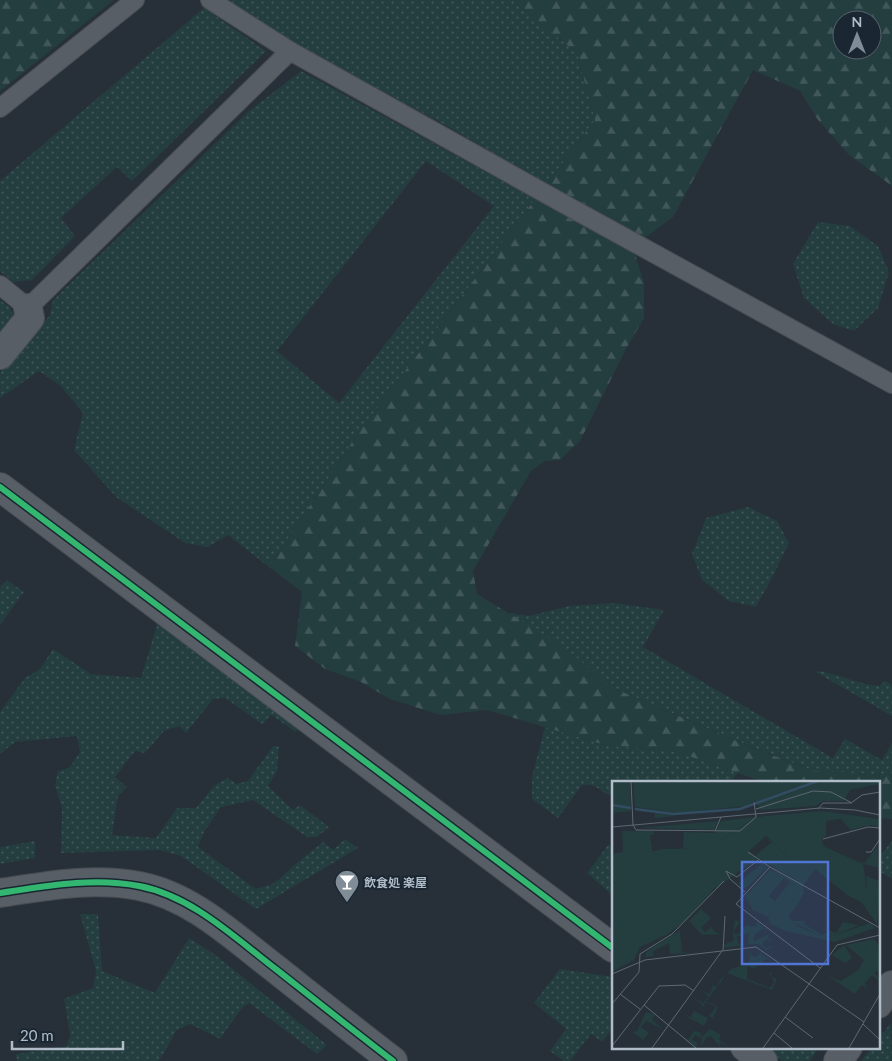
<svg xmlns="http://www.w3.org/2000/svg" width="892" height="1061" font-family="Lato,'Noto Sans JP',sans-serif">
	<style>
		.grass { fill: url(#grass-dots); fill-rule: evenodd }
		.forest { fill: url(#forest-firs); fill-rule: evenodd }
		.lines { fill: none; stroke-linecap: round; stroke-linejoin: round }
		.service-casing { stroke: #464c52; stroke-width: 20 }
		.minor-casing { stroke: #464c52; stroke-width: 30 }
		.tertiary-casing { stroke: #464c52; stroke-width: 30 }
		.service { stroke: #585e65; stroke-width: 18 }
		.minor { stroke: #585e65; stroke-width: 28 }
		.tertiary { stroke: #585e65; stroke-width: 28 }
		.cycleway-casing { stroke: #1a2733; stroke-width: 9 }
		.cycleway { stroke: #33b770; stroke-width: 6 }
		.labels { text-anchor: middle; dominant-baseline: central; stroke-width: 4; stroke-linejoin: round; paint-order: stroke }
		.poi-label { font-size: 12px; font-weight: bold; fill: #b0bdc9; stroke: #1a2733; text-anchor: start }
		.inset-river { fill: none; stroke: #324c62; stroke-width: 2.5 }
		.inset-road { fill: none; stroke: #5e6872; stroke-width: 1 }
		.view { fill: #5075d3; fill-opacity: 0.15; stroke: #5075d3; stroke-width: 2.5 }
		.inset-edge { fill: none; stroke: #b0bdc9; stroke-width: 2.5 }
	</style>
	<defs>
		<pattern id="grass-dots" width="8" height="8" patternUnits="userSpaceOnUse" patternTransform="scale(1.25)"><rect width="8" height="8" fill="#243d3e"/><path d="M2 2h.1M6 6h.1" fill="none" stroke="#415759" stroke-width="1.8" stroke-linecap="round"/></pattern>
		<pattern id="forest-firs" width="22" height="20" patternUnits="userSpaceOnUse" patternTransform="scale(1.25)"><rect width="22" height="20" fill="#243d3e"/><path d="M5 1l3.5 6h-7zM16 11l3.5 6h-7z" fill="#415759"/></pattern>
	</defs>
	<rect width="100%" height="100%" fill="#273038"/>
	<!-- grass -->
	<g class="grass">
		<path d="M227 0H512L577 53 595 120 546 185 449 127 297 46Z"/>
		<path d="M204 8 266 51 132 181 117 167 61 218 75 236 32 280 13 282 0 271V181Z"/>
		<path d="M301 71 535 199 359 432 269 567 228 535 208 547 185 543 116 497 74 450 83 413 61 386 39 371 0 398V372L50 315 53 300 248 112ZM426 161 494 206 339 403 277 351Z"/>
		<path d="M818 222 850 226 878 246 889 272 878 308 854 331 833 324 804 298 793 264Z"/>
		<path d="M0 300 10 308 14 317 0 339Z"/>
		<path d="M748 507 777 521 789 543 772 578 756 607 729 601 702 580 692 554 706 518Z"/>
		<path d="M7 580 24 592 0 625V587Z"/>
		<path d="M614 603 664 610 643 647 833 758 845 739 882 760 892 743V775L815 771 759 750 613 688 509 613 529 616 569 606Z"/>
		<path d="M158 621 299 727 296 732 271 715 262 724 225 698 213 699 186 733 179 726 164 731 145 753 135 751 115 777 127 787 118 796 112 835 156 838 177 808H196L215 785 228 778 236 784 248 781 273 746 279 747 277 771 268 786 293 810 300 805 329 827 317 837H307L253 800 221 807 204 832 198 847 256 889C283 882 279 877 298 862 306 855 315 849 323 842L333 850 345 839 358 848 256 909 181 856 160 850 61 853 62 808 55 785 58 771 69 768 80 752 77 736 15 742 0 754V712L25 678 40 669 53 649 91 674 141 678Z"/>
		<path d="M814 671C836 672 856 684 879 686L885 681 892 685V716Z"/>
		<path d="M545 727 605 745 677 752 738 773 730 782H613V795C600 795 600 783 582 785L558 818 532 799V777Z"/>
		<path d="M892 840V879L878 870V860Z"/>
		<path d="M35 841V858L0 864V847Z"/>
		<path d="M608 845H613V896L587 873Z"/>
		<path d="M80 914H98L102 971 155 993 189 938 214 954 327 1045 317 1054 249 1003 241 1009 220 1039 190 1024 177 1030 159 1061H17L16 1054 67 1046 70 1034 64 999 93 988 96 971Z"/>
		<path d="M560 969 613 977V1028L602 1042 591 1034 570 1061H564L550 1051 566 1029 534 1003Z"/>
		<path d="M891 1023 892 1061H861L872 1047H878V1039Z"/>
		<path d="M763 1047H786L793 1050 795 1047H819L810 1061H782Z"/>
	</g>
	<!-- forest -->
	<g class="forest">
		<path d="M0 0H114L0 91Z"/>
		<path d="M512 0H892V186L849 155 818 120 800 91 753 70 673 217 646 237 635 254 644 283V318L626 349 580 441 560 460 545 461 531 471 473 571 477 594 563 646 613 688 758 750 815 771 892 775V819L878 818V782H764L677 752 605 745 487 710 440 715 390 699 361 682 325 669 295 646 302 592 269 567 359 432 595 120 577 53ZM842 20H872V50H842Z"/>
	</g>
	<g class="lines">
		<defs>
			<g id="service">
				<path d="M290 51 582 214 892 384"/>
				<path d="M0 108 135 0"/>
				<path d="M0 285 28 308 290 51 210 0"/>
			</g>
			<g id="minor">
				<path d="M0 355 30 318 28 308"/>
				<path d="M0 487 613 948"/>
				<path d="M878 1004 892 985"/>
				<path d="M745 1047 763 1061"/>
				<path d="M838 1061 848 1047"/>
			</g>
			<path id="tertiary" d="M0 893C46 886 93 877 139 886 192 896 235 938 277 970 315 1000 354 1031 393 1061"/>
		</defs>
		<!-- service casing -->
		<use href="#service" class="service-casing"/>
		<!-- minor casing -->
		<use href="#minor" class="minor-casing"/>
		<!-- tertiary casing -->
		<use href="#tertiary" class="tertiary-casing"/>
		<!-- service -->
		<use href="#service" class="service"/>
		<!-- minor -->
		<use href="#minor" class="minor"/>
		<!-- tertiary -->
		<use href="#tertiary" class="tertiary"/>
		<defs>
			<g id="cycleway">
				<path d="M0 487 613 948"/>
				<path d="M0 893C46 886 93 877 139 886 192 896 235 938 277 970 315 1000 354 1031 393 1061"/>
			</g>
		</defs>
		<!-- cycleway casing -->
		<use href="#cycleway" class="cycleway-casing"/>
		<!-- cycleway -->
		<use href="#cycleway" class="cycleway"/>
	</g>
	<!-- icons -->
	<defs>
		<symbol id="bar-pin" viewBox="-11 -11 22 30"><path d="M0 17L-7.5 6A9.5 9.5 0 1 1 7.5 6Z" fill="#808c96" stroke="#1a2733"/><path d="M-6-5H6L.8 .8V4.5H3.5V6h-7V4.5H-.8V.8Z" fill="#fff"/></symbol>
	</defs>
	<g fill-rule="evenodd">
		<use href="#bar-pin" x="333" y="868" width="28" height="38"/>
	</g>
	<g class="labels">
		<!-- poi labels -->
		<g class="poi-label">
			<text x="364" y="882">飲食処 楽屋</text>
		</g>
	</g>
	<!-- overview -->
	<g transform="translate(612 781)">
		<rect width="268" height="268" fill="#273038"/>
		<path d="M21 0H209L146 25 143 20 134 25 66 32 23 26ZM23 30H48L63 35 43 37V32ZM143 36 97 67 71 69 72 51 103 52 109 40ZM106 40 102 49 27 47ZM22 50H41L42 54H38L41 74 26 69ZM160 61 186 86 187 93 183 99 143 75ZM265 65 267 87 251 83 250 82H253ZM150 82 156 86 133 108 119 97 127 102ZM159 88 182 100 156 136 141 129 134 117 130 119ZM172 97 178 101 163 120 157 115ZM254 95 267 100V123L255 111ZM89 128 99 137 89 147 93 151 99 146 103 151 110 153 90 154 77 140ZM131 137 122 150 124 154 135 144 144 146 145 141 156 150 151 148 143 153 141 161 157 153 156 157 162 161 154 158 150 163 155 167 165 163 155 169 146 163H136L137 152 125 156 127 163 134 164 112 167 113 163 122 159 121 153 123 139 127 141ZM179 140H194L192 143 210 154 217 151 209 146 224 152 231 141 247 144 221 155H209ZM68 149 70 171 79 172 58 173 57 162 41 170V175L34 176V171ZM262 158 267 165V190L262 192 267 197V207V200L260 194 253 202 255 208 250 204 243 213 216 195 229 200 246 189 252 179 234 164ZM232 164 240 177 233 182 220 174ZM138 169 140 175 145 176 148 171 162 182 154 178 142 188 136 185 135 198 158 207 162 201 157 192 161 191 158 195 165 198 160 209 115 192 119 188 137 182ZM110 196 112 197 94 220 106 226 101 237 97 235 104 226 94 221 90 227V224L81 216 91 222 96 215 91 210 98 213 101 204 104 206 107 203 104 199 107 201ZM82 230 96 237 92 245 68 232 79 236ZM34 231 43 234 40 239 51 248 34 240 29 246 37 252 31 259 20 251 25 250ZM98 248 109 254 107 259 117 267 107 261 109 267 99 255 95 256 88 267 90 257 83 254 80 259 86 262 84 266 76 259 82 250 88 251 90 256Z" fill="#243d3e" fill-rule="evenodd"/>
		<path d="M209 0H267V3L238 9 232 20H211L204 25 148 29 146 25ZM210 30 267 38V46L258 44 239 49 229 38 214 40V55L210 57 211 65 251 83 255 111 266 119 267 125 265 143 249 121 235 114 203 88 191 105 192 112 186 123 176 136 189 147 209 155H221L258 142 263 147 223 161 173 150 159 143 156 136 187 93 186 86 154 55 137 70 145 78 104 107 31 73 50 68 97 67 143 36Z" fill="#243d3e"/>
		<path d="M0 0H18L19 30 0 32ZM10 50H22L27 69 94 83 110 92 111 98 73 140 54 154 28 166 22 179 0 191V73L11 71Z" fill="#243d3e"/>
		<path class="inset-river" d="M0 24 19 27M23 28 62 33 128 28 206 0"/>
		<path class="inset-road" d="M19 0 21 44 24 49 128 50 144 36 142 21M144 28 201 10 219 11 240 22M206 28 211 22H239L250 14 268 11M0 46 208 27 243 29 268 34M103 50 109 36M211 58 256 46 268 47M136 71 158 86 124 123 208 187M254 71H259L268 58M158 86 268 147M133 111 118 98 114 90 125 96 146 79M111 170 113 135M0 193 33 179 144 166 252 241M8 213 28 228M0 223 27 191 28 173 60 153 112 100M32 224 84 267M173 236 201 257M251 243 268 259M162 252 180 267M0 265 47 205 73 204 82 210M40 267 110 170M151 267 225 164 268 154M237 267 268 213"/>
		<path class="view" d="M130 81H216V183H130Z"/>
		<rect width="268" height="268" class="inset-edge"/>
	</g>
	<!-- north arrow -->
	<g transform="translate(857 35)"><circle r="24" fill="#1a2733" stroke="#56636f"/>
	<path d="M0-4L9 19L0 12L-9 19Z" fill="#808c96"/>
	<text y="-8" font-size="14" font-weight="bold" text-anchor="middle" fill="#b0bdc9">N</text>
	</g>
	<!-- scale -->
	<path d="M12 1041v8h111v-8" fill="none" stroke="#b0bdc9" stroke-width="2.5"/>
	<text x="20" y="1041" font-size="15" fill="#b0bdc9" stroke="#1a2733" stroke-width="4" paint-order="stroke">20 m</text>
</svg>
